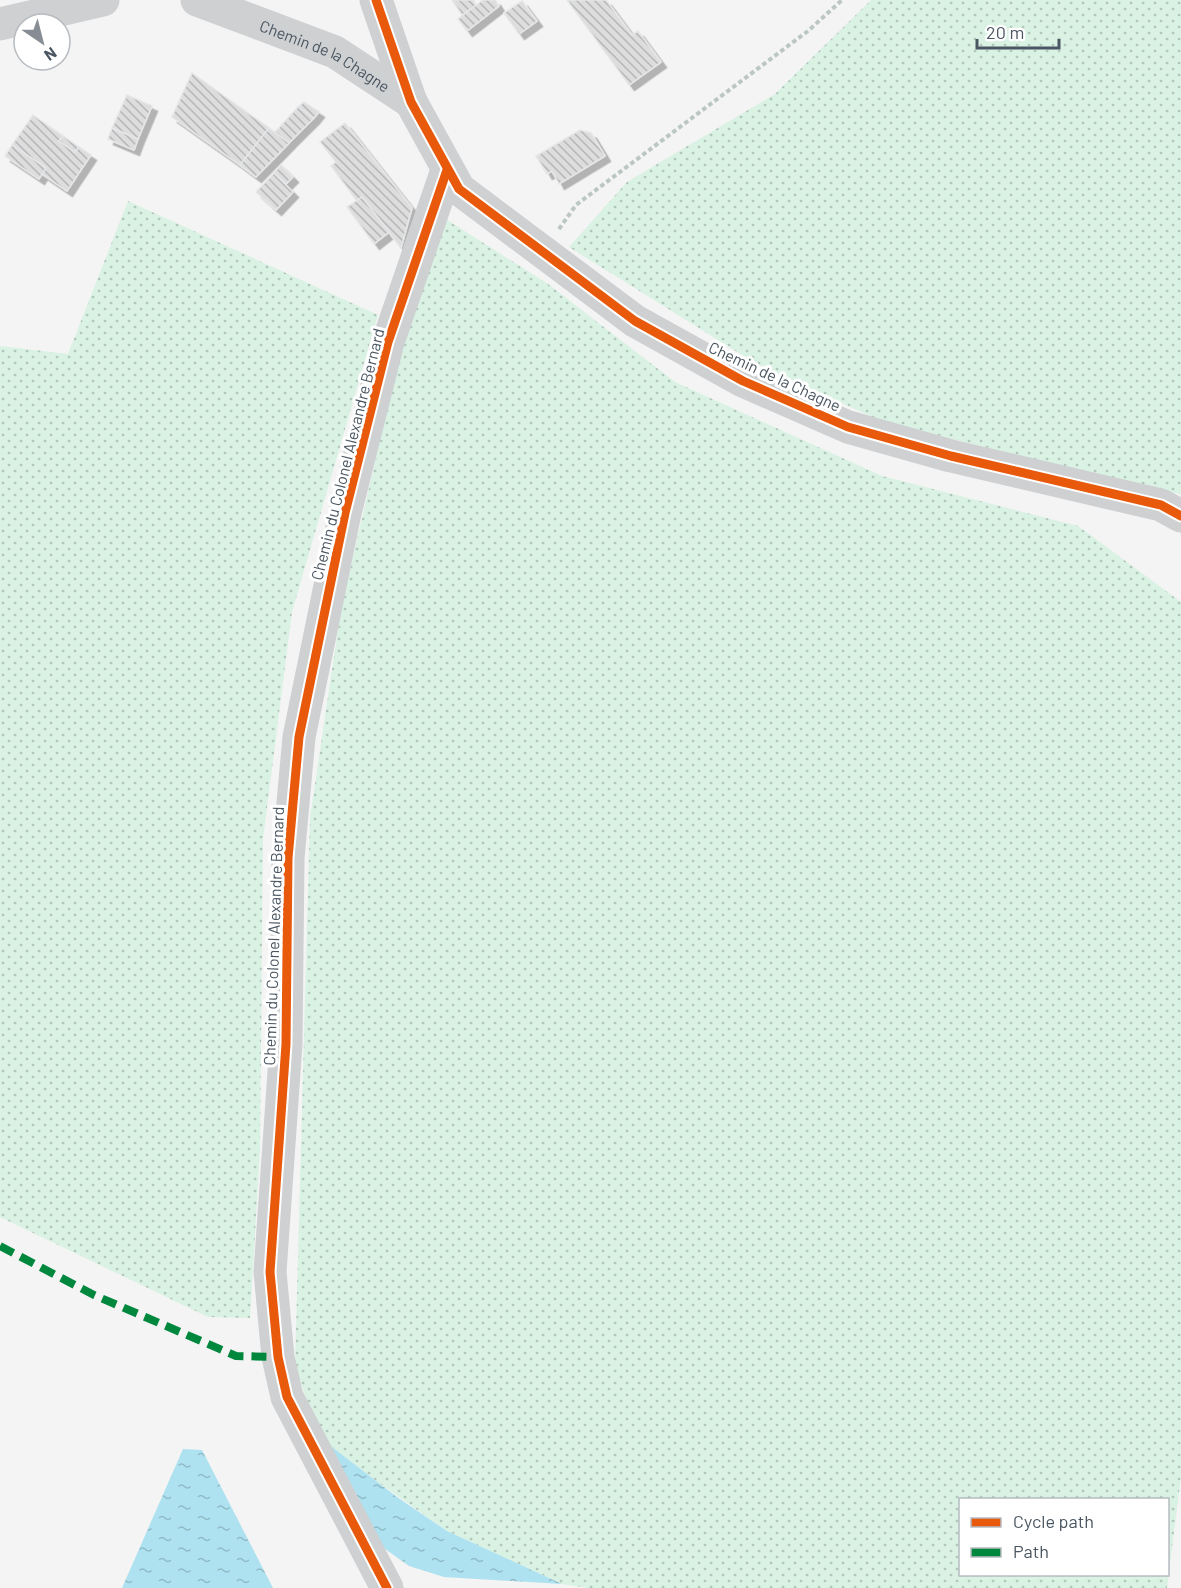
<svg xmlns="http://www.w3.org/2000/svg" width="1181" height="1588" font-family="Barlow,sans-serif">
	<style>
		.grass { fill: url(#grass-dots); fill-rule: evenodd }
		.water { fill: url(#water-ripples) }
		.building { fill: url(#building-back-hatch); stroke: #e5e6e7; stroke-width: 1.5; filter: url(#shadow) }
		.lines { fill: none; stroke-linecap: round; stroke-linejoin: round }
		.path { stroke: #bcc7c4; stroke-width: 4; stroke-dasharray: 4.5 3; stroke-linecap: butt }
		.minor { stroke: #ced0d2; stroke-width: 33 }
		.quiet { stroke: #00873e; stroke-width: 8; stroke-dasharray: 15 8; stroke-linecap: butt }
		.cycleway-casing { stroke: #fff; stroke-width: 13 }
		.cycleway { stroke: #e8590c; stroke-width: 9 }
		.labels { text-anchor: middle; dominant-baseline: central; stroke-width: 6; stroke-linejoin: round; paint-order: stroke }
		.street-label { font-size: 16px; fill: #4a5661; stroke: #fff }
	</style>
	<defs>
		<pattern id="grass-dots" width="8" height="8" patternUnits="userSpaceOnUse" patternTransform="scale(1.5)"><rect width="8" height="8" fill="#d9f2e3"/><path d="M2 2h.1M6 6h.1" fill="none" stroke="#b2c7bb" stroke-width="1.8" stroke-linecap="round"/></pattern>
		<pattern id="water-ripples" width="26" height="14" patternUnits="userSpaceOnUse" patternTransform="scale(1.5)"><rect width="26" height="14" fill="#aee2f0"/><path d="M2 4q2-2 4 0t4 0M15 11q2-2 4 0t4 0" fill="none" stroke="#90bac6"/></pattern>
		<pattern id="building-back-hatch" width="6" height="6" patternUnits="userSpaceOnUse" patternTransform="scale(1.5)"><rect width="6" height="6" fill="#ddddde"/><path d="M-1 5l2 2M0 0l6 6M5-1l2 2" fill="none" stroke="#b5b6b7"/></pattern>
		<filter id="shadow"><feDropShadow dx="5.5" dy="5.5" stdDeviation="0" flood-color="#0004"/></filter>
	</defs>
	<rect width="100%" height="100%" fill="#f4f4f4"/>
	<!-- grass -->
	<g class="grass">
		<path d="M871 0H1181V494L1147 488 881 421 755 363 569 247 627 182 775 94Z"/>
		<path d="M128 201 378 315 292 612 263 839 260 1150 250 1318 208 1317 0 1217V346L68 354Z"/>
		<path d="M444 218 548 284 675 382 882 476 1078 526 1181 602V1477L1167 1588H588L562 1584 447 1531 368 1475 319 1437 295 1365 310 818 341 609 406 328ZM960 1500H1168V1574H960Z"/>
	</g>
	<!-- water -->
	<g class="water">
		<path d="M319 1437 397 1497 447 1531 562 1584 444 1577 409 1566 381 1546Z"/>
		<path d="M183 1449 202 1450 273 1588H122Z"/>
	</g>
	<!-- building -->
	<g class="building">
		<path d="M452 0H473L476 5 462 15Z"/>
		<path d="M483 0H495L499 6 467 31 458 19Z"/>
		<path d="M567 0H606L632 35 638 31 661 62 629 85Z"/>
		<path d="M522 1 537 21 519 34 504 13Z"/>
		<path d="M192 73 269 128 240 165 172 117Z"/>
		<path d="M127 95 152 106 138 139 112 128Z"/>
		<path d="M304 102 319 112 314 118 298 107Z"/>
		<path d="M298 107 314 118 289 143 275 132Z"/>
		<path d="M33 115 63 136 59 141 75 152 79 147 91 155 67 191 42 174 46 168 12 145Z"/>
		<path d="M345 123 412 208 401 248 362 197 357 201 331 166 336 162 320 142Z"/>
		<path d="M112 128 138 139 134 150 108 139Z"/>
		<path d="M269 128 289 143 256 177 240 165Z"/>
		<path d="M580 130 591 133 605 156 559 184 552 171 547 174 536 156Z"/>
		<path d="M63 136 79 147 75 152 59 141Z"/>
		<path d="M12 145 46 168 39 179 5 156Z"/>
		<path d="M281 165 293 177 286 184 274 173Z"/>
		<path d="M274 173 293 192 276 210 256 192Z"/>
		<path d="M362 197 389 232 374 244 347 207Z"/>
	</g>
	<g class="lines">
		<!-- path -->
		<path class="path" d="M559 229 576 205 808 31 842 0"/>
		<!-- minor -->
		<g class="minor">
			<path id="s1" d="M197 0 335 52 411 102"/>
			<path d="M376 0 411 102 459 189 635 321 743 381 848 427 951 456 1161 505 1181 516"/>
			<path d="M0 24 103 0"/>
			<path d="M387 1588 287 1397 278 1357 270 1272 286 1044 288 858 299 737 345 513 388 342 447 170"/>
		</g>
		<!-- quiet -->
		<path class="quiet" d="M0 1246 94 1295 236 1356 278 1357"/>
		<defs>
			<g id="cycleway">
				<path d="M376 0 411 102 459 189 635 321 743 381 848 427 951 456 1161 505 1181 516"/>
				<path d="M387 1588 287 1397 278 1357 270 1272 286 1044 288 858 299 737 345 513 388 342 447 170"/>
			</g>
		</defs>
		<!-- cycleway casing -->
		<use href="#cycleway" class="cycleway-casing"/>
		<!-- cycleway -->
		<use href="#cycleway" class="cycleway"/>
	</g>
	<g class="labels">
		<!-- street labels -->
		<g class="street-label">
			<text stroke="none"><textPath href="#s1" startOffset="140">Chemin de la Chagne</textPath></text>
			<text transform="translate(775 376) rotate(25)">Chemin de la Chagne</text>
			<text transform="translate(347 454) rotate(-76)">Chemin du Colonel Alexandre Bernard</text>
			<text transform="translate(273 936) rotate(-88)">Chemin du Colonel Alexandre Bernard</text>
		</g>
	</g>
	<!-- legend -->
	<rect x="959" y="1498" width="210" height="78" fill="#ffffff" stroke="#b7bbc0" stroke-width="1.5"/>
	<rect x="971" y="1518" width="30" height="9" fill="#e8590c" stroke="#b7bbc0" stroke-width="1.5"/>
	<text x="1013" y="1528" font-size="18" fill="#4a5661">Cycle path</text>
	<rect x="971" y="1548" width="30" height="9" fill="#00873e" stroke="#b7bbc0" stroke-width="1.5"/>
	<text x="1013" y="1558" font-size="18" fill="#4a5661">Path</text>
	<!-- north arrow -->
	<g transform="translate(42 42) rotate(145)"><circle r="28" fill="#ffffff" stroke="#b7bbc0" stroke-width="1.5"/>
	<path d="M0-4.5L10 22L0 15L-10 22Z" fill="#868d94"/>
	<text y="-9" font-size="16" font-weight="bold" text-anchor="middle" fill="#4a5661">N</text>
	</g>
	<!-- scale -->
	<path d="M977 39v9h82v-9" fill="none" stroke="#4a5661" stroke-width="3"/>
	<text x="986" y="39" font-size="18" fill="#4a5661" stroke="#ffffff" stroke-width="4.5" paint-order="stroke">20 m</text>
</svg>
